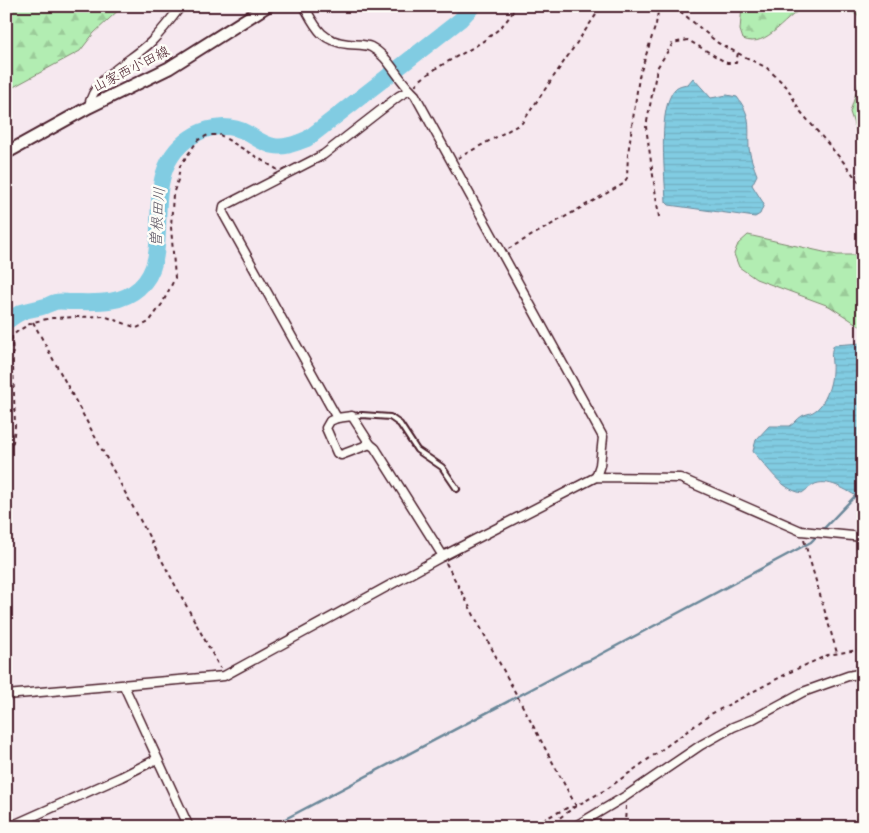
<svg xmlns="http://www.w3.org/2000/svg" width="869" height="833" font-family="Pangolin,'Klee One',sans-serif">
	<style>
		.forest { fill: url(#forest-firs); stroke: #7e866e }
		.water { fill: url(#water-rules); stroke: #6b8799 }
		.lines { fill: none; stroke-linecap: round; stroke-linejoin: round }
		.stream { stroke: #6b8799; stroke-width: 2.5 }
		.river { stroke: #81cce2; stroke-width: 16 }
		.lane-casing { stroke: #4a1f2b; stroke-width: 8 }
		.street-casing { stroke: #4a1f2b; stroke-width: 11 }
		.secondary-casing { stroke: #4a1f2b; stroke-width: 15 }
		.path { stroke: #4a1f2b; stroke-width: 2; stroke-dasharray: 4 4; stroke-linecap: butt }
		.lane { stroke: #fdfcf7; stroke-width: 4 }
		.street { stroke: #fdfcf7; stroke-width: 8 }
		.secondary { stroke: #fdfcf7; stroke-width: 11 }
		.labels { text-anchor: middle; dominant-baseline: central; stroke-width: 5; stroke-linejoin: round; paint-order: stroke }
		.street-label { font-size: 14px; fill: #4a1f2b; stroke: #fdfcf7 }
		.water-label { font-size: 15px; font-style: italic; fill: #5a5362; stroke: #fdfcf7 }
	</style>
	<defs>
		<pattern id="forest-firs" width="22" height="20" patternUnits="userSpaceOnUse" patternTransform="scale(1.25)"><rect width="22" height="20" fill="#b2edb2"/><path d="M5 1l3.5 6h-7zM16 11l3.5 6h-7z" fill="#9bcb99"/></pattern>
		<pattern id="water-rules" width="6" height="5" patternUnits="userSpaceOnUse" patternTransform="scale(1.25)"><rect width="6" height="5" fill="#81cce2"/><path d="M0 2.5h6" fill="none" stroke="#71afc2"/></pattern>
	</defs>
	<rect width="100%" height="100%" fill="#f6e8ef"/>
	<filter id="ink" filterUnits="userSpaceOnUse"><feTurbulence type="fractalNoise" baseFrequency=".02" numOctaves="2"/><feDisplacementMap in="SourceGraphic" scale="10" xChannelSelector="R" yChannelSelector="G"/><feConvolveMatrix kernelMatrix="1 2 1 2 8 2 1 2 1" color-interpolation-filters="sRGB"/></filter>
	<g filter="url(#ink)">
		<!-- forest -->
		<g class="forest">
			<path d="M6 6H123L94 33 80 51 6 91Z"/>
			<path d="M742 6H808C786 13 768 50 743 39L740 30Z"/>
			<path d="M846 6H863V23L860 18Z"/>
			<path d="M863 71V145L859 140 850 112Z"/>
			<path d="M748 235 837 255H863V328L829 306 756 279 739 267 734 254 738 244Z"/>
		</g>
		<!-- water -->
		<g class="water">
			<path d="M693 78 711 98 727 95 737 97C752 117 748 125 749 148 750 157 754 167 757 175L752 185 764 204 760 214 755 217 669 205 666 202C665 174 658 116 672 93 676 86 681 85 688 84Z"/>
			<path d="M862 343 863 500C850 493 831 478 815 484 811 486 806 490 802 493 780 489 769 468 754 453L753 451 756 440 769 426H790C795 423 797 419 802 416 805 414 809 414 813 412 825 406 832 384 832 371 833 361 829 354 834 345Z"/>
		</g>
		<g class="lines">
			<!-- stream -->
			<path class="stream" d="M270 827 579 664 590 660 811 542 857 494"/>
			<!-- river -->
			<path class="river" d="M6 322C11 319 17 314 22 312 30 309 37 309 45 306 48 305 52 303 55 302 60 301 66 302 71 302 95 302 120 305 139 288 180 253 131 170 196 134 211 126 231 124 247 133 256 138 263 144 274 146 286 148 296 143 307 139L460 20 473 6"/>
			<defs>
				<path id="lane" d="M352 416 362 415 390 417 400 424 417 450 442 467 457 489"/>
				<g id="street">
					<path d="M304 6C316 28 321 41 348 44 355 45 364 44 371 47 388 56 396 76 410 90"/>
					<path d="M89 107C92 78 132 61 151 42 162 31 172 18 181 6"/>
					<path d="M337 418 352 416 370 444"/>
					<path d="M443 556 375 448 370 444 341 455 337 453 326 428 330 421 337 418 223 213 224 206 323 155 399 96 410 90 415 95 603 437 600 465 596 477"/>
					<path d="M124 686 189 827"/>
					<path d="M6 695 224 676 443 556 596 477 680 478 801 531 863 537"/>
					<path d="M9 827 121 777 157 759"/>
					<path d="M574 827 626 796 701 745 733 727 753 719 803 692 848 676 863 673"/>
				</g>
				<path id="secondary" d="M6 153 89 107 169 68 267 6"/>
			</defs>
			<!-- lane casing -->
			<use href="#lane" class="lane-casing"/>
			<!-- street casing -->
			<use href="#street" class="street-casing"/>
			<!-- secondary casing -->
			<use href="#secondary" class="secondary-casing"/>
			<!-- path -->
			<g class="path">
				<path d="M674 6 718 43 767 68 787 87 800 111 846 165 863 188"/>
				<path d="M415 85C445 55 496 47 516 6"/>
				<path d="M458 158 522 123 602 6"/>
				<path d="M659 217 646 127 657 68 673 43 688 40 727 63H736L738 53"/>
				<path d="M508 249 623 184 627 178 628 154 639 77 656 24 659 6"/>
				<path d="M33 322 220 668"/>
				<path d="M6 449 13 442 15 426 12 336 18 331 33 322 52 318 104 316 137 328 149 322 162 304 175 278 171 227 173 194 178 180 180 166 198 140 208 135H220L278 170"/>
				<path d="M804 540 837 653"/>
				<path d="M446 563 576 806"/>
				<path d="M626 806 625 823 627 827"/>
				<path d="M528 827 567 808 574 807"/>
				<path d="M547 827 576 806 607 789 711 714 790 672 828 655 863 649"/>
				<path d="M844 827 863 825"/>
			</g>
			<!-- lane -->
			<use href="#lane" class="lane"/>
			<!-- street -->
			<use href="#street" class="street"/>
			<!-- secondary -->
			<use href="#secondary" class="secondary"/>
		</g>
	</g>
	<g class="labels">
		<!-- street labels -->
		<g class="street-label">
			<text transform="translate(131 69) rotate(-27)">山家西小田線</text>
		</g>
		<!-- water labels -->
		<g class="water-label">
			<text transform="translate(158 217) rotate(-86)">曽根田川</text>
		</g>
	</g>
	<!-- margin -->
	<rect width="869" height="833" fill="none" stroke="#fdfcf7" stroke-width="25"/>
	<rect x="12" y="12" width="844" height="808" fill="none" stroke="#4a1f2b" stroke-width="2" filter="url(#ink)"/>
</svg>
